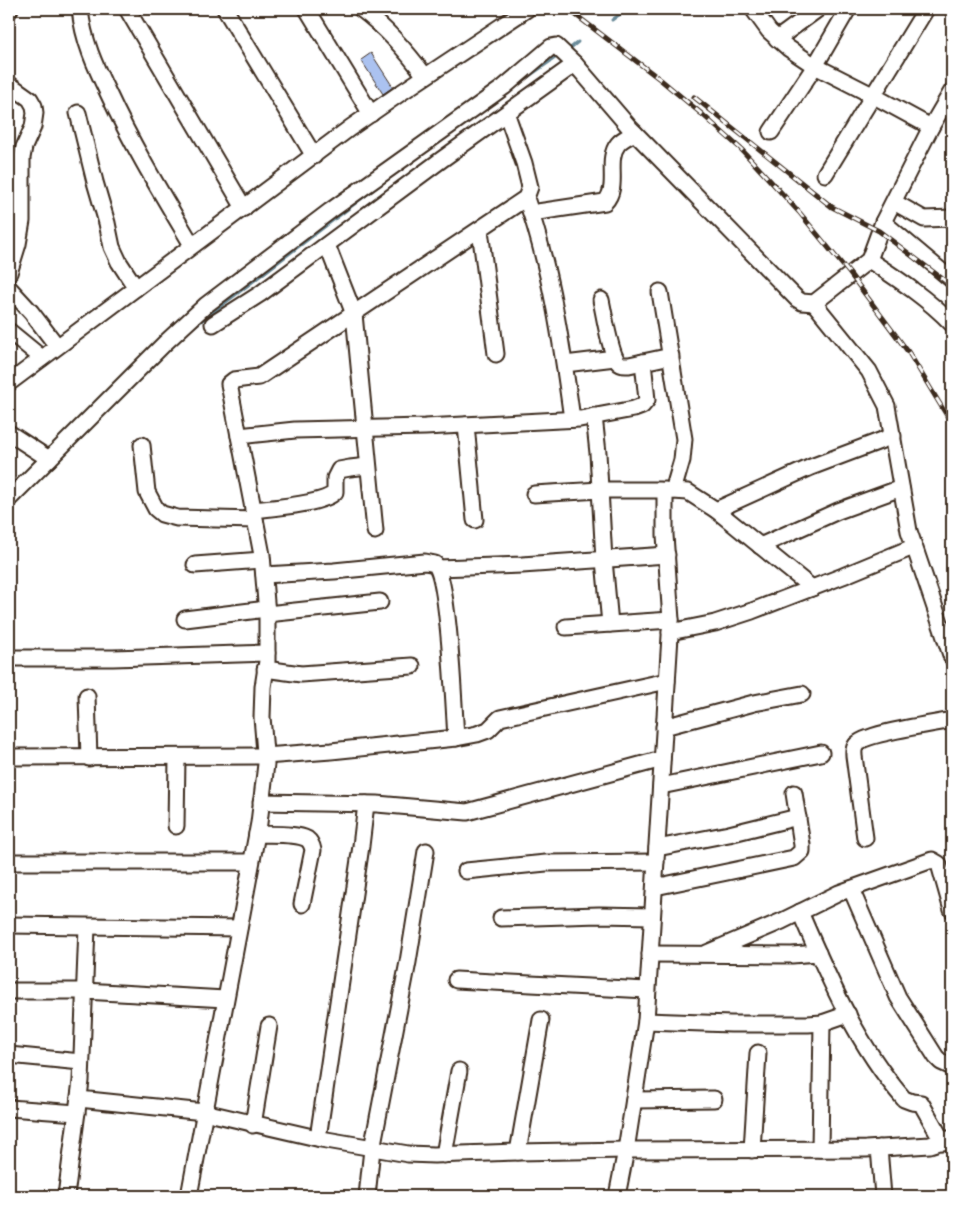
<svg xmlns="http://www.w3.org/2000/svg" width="961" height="1205" font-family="'Playpen Sans',sans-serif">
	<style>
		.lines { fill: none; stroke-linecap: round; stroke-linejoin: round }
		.stream { stroke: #6a8b99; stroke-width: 3 }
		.building { fill: #abc2f0; stroke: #3b2a1e }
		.minor-casing { stroke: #3b2a1e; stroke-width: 19 }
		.minor { stroke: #fff; stroke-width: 15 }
		.rail-casing { stroke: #3b2a1e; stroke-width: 5 }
		.rail { stroke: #fff; stroke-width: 3; stroke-dasharray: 9; stroke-linecap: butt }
	</style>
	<rect width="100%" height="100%" fill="#fff"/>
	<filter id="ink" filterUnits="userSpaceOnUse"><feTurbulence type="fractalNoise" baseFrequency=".02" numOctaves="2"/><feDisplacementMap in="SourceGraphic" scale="10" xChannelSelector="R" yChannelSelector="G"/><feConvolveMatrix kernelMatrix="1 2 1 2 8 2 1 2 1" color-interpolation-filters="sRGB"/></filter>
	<g filter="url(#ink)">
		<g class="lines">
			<!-- stream -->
			<g class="stream">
				<path d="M612 20 627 9"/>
				<path d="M568 50 578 42"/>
				<path d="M522 81 558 56"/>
				<path d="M188 331 378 186"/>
				<path d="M9 509 15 503"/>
			</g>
		</g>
		<!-- building -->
		<path class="building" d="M371 53 393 87 383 94 361 60Z"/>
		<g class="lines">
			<defs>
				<g id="minor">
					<path d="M80 9C83 40 95 66 109 95 133 147 163 196 192 245"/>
					<path d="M127 9 244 208"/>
					<path d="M225 9 314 156"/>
					<path d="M307 9 371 114"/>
					<path d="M361 9C386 28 406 50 425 76"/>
					<path d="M753 9 769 31 788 48 815 66 874 96 931 127"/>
					<path d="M9 11 10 9"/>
					<path d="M777 39 818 9"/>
					<path d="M9 84 30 99 34 106 35 113 33 127 24 147 22 158V221L18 244 9 273"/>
					<path d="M78 113 95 182 107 223 112 247 119 262 136 288"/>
					<path d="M771 132 815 66 848 9"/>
					<path d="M825 174 926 9"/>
					<path d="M526 198C551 270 562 345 572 419"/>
					<path d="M894 202 924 219 952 218"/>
					<path d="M531 213 605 202C620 187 605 160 618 144 622 139 629 136 635 133"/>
					<path d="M883 222 952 280"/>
					<path d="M480 230 496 354"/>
					<path d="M327 245 354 314 375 531"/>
					<path d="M869 260C898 279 928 299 952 324"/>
					<path d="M9 288 31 312 57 346"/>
					<path d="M660 292 684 439 682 460 673 491"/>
					<path d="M601 300C604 313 610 353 618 362 621 366 625 365 629 365L671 356"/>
					<path d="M814 303 869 371 887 406 909 531 952 658"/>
					<path d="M213 324 260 294 441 160 575 64"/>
					<path d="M9 331 42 358"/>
					<path d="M565 364 615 358"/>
					<path d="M9 383 350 128 402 92 527 9"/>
					<path d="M594 416 598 453 604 560 610 624"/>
					<path d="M466 425 475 520"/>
					<path d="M9 433 49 459"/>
					<path d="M239 436 295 430 425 427 580 419 634 409 642 406 647 400 643 362"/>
					<path d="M142 445 147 492 156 509 162 514 177 518 255 520"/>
					<path d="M534 494 600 490H659L688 492 716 510 812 588"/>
					<path d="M9 499 165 343 206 305 330 211 504 87 551 47 556 46 575 64 630 128 797 299 802 302 814 303 869 260 883 222 931 127 952 91"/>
					<path d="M253 510C271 508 325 504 335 492V478L339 470 350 468 368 466"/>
					<path d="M716 510 811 467 893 436"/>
					<path d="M760 546 838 511 901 488"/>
					<path d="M195 565 262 560"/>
					<path d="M438 568 522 565 667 555"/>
					<path d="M264 575 334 571 425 562 435 564C449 580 454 710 456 738"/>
					<path d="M267 614 380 602"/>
					<path d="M185 619 267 609"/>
					<path d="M566 627 671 620"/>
					<path d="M670 632 715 623 752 611 843 576 913 547"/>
					<path d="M9 658H113L267 653"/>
					<path d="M265 669 301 674 412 666"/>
					<path d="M87 696 89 758"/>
					<path d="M664 727 754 703 802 694"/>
					<path d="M9 757 265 756 331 751 456 738 477 734 488 730 500 718 667 681"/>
					<path d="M661 786 821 753"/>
					<path d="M261 802 377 804 467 812 662 759"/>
					<path d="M176 826 177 757"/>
					<path d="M257 834C270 835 296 833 307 839 311 842 312 845 313 850L302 904"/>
					<path d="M865 838 854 756C854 753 853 749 856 745 864 733 935 724 952 720"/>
					<path d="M657 848 729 834 798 817"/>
					<path d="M9 862H251"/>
					<path d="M466 871 546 863 656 862"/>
					<path d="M655 887 794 858 802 851V845L794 793"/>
					<path d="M851 889 898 997 936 1057 941 1062 952 1067"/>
					<path d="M800 912C828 977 857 1045 904 1099L912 1102 921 1103 943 1142"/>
					<path d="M501 918 599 915 652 916"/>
					<path d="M9 925 239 928"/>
					<path d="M707 953 782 921 839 893 932 860 939 864 952 910"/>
					<path d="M650 954 792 955 818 953"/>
					<path d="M456 980 647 990"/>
					<path d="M9 991H84L225 999"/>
					<path d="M646 1021 731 1024H808L822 1023 848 1014"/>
					<path d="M9 1055 81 1062"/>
					<path d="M79 1099 204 1112 321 1139 408 1154 434 1155 518 1152 626 1150 866 1149 930 1145 952 1138"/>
					<path d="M634 1100 714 1099"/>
					<path d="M9 1108 77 1113"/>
					<path d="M253 1125 269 1026"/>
					<path d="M318 1138 361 846 366 804"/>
					<path d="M879 1148 883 1196"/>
					<path d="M820 1149 822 1023"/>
					<path d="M752 1150 758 1053"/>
					<path d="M518 1152 541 1020"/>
					<path d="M444 1155 459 1071"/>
					<path d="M66 1196 81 1081 87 927"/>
					<path d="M189 1196 259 823 266 764 262 717 263 687 267 661V614L262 555 229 384 234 380 259 377 526 198 530 187 524 163 507 115"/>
					<path d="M367 1196 372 1149 408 962 426 851"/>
					<path d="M617 1196 626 1150 646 1021 671 620 665 535V490"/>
				</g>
			</defs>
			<!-- minor casing -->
			<use href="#minor" class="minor-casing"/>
			<!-- minor -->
			<use href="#minor" class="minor"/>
			<defs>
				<g id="rail">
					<path d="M568 9 661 80 703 115 741 149 799 212 850 274 909 353 952 424"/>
					<path d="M694 97 832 207 879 231 952 286"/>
				</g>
			</defs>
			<!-- rail casing -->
			<use href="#rail" class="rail-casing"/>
			<!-- rail -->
			<use href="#rail" class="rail"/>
		</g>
	</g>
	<!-- margin -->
	<rect width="961" height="1205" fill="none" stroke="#fff" stroke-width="30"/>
	<rect x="15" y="15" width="931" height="1175" fill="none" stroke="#3b2a1e" stroke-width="2" filter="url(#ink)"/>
</svg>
